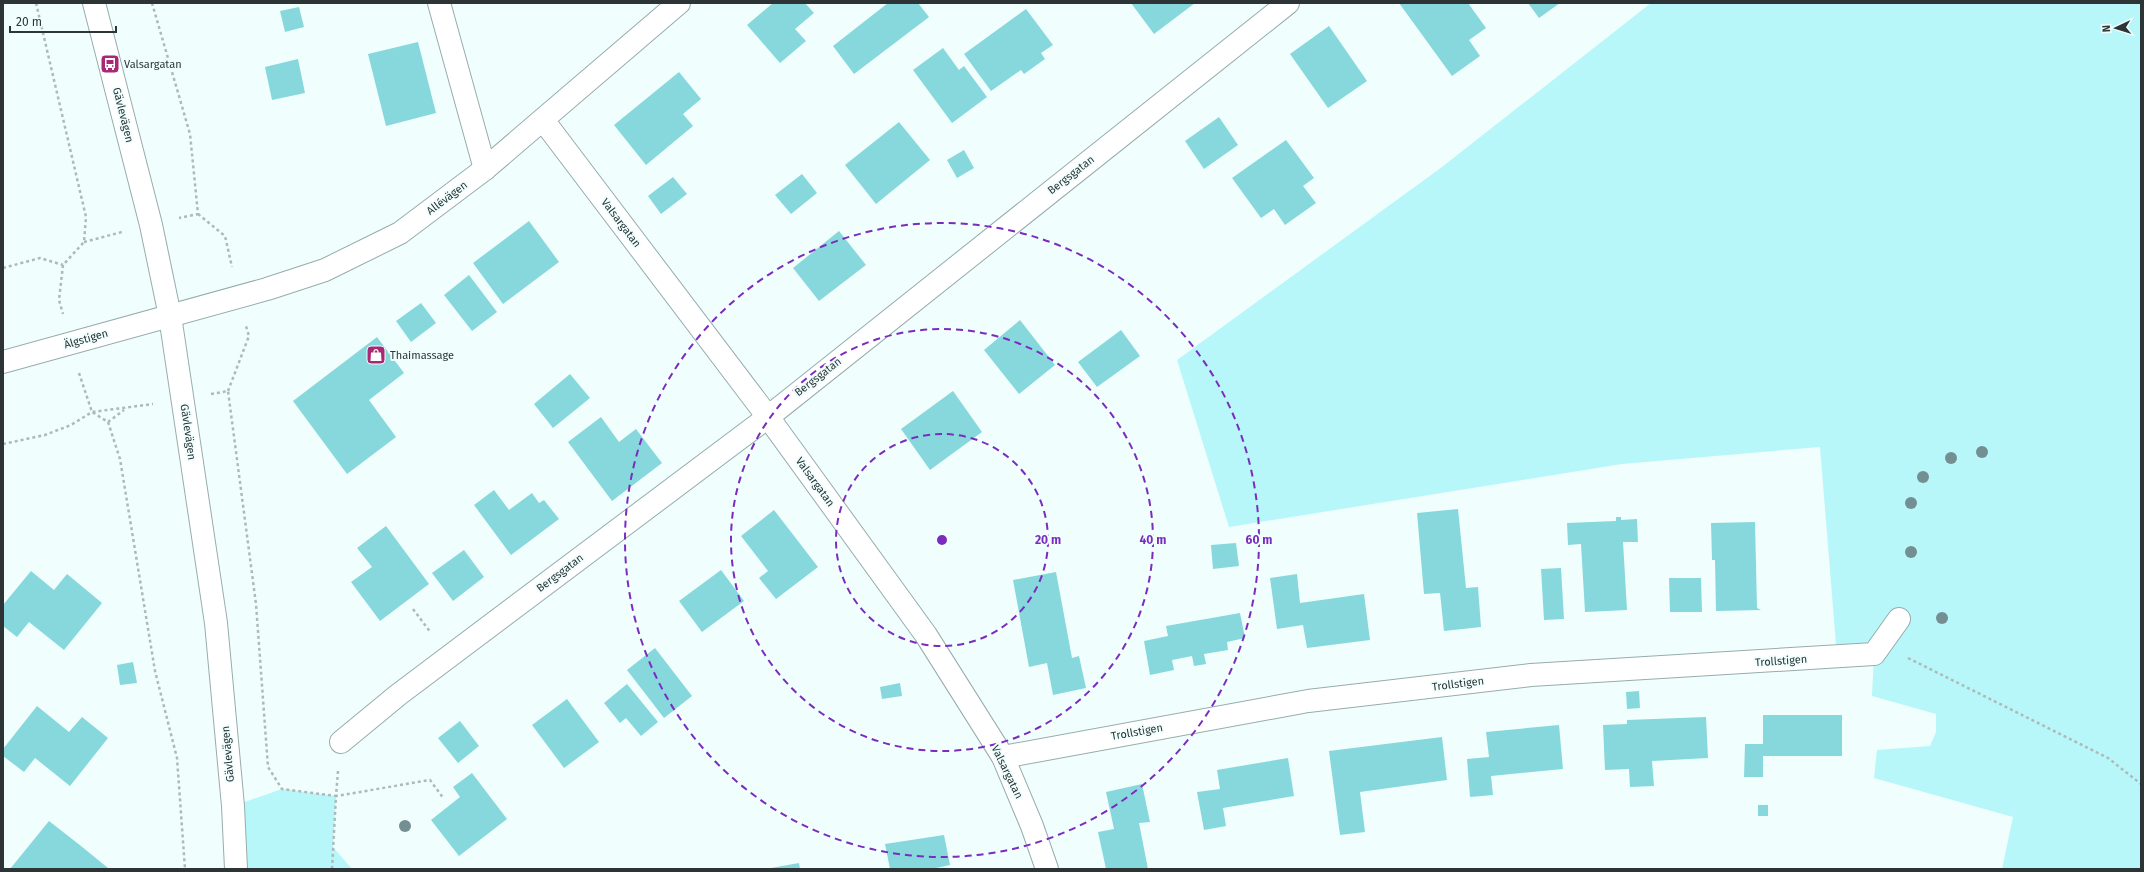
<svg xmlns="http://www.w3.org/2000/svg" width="2144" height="872" font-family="'Fira Sans',sans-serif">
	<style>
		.green { fill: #b7f7fa }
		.building { fill: #87d8dc }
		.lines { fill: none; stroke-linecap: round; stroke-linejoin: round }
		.minor-casing { stroke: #97acad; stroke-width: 24 }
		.major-casing { stroke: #97acad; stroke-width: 24 }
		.path { stroke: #aebaba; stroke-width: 2.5; stroke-dasharray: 3 3; stroke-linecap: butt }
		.minor { stroke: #fff; stroke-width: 22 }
		.major { stroke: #fff; stroke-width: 22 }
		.tree { fill: #738f91 }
		.ring { fill: none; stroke: #7b2cbf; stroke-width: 2; stroke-dasharray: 7 5 }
		.labels { text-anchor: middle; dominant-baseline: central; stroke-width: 4; stroke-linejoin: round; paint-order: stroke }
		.poi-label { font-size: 11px; fill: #2c3435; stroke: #f0fefe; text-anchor: start }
		.street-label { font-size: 11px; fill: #2c3435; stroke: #f0fefe }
		.centre { fill: #7b2cbf; stroke: #f0fefe; stroke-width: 2 }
		.ring-label { font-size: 12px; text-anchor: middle; font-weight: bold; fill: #7b2cbf; stroke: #f0fefe; stroke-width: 4; stroke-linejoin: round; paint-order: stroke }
	</style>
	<rect width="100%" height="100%" fill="#f0fefe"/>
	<!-- green -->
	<g class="green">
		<path d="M1651 3H2141V869H2002L2013 817 1874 778 1877 750 1930 746 1936 732V714L1872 696 1874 655 1837 657 1820 447 1622 464 1229 527 1177 360 1442 167Z"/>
		<path d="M282 789 336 796 333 847 352 869H236L233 806Z"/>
	</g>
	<!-- building -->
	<g class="building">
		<path d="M773 3H805L814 13 795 29 806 41 780 63 747 25Z"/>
		<path d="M888 3H918L929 17 854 74 833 46Z"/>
		<path d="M1131 3H1195L1154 34Z"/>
		<path d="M1399 3H1468L1486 28 1469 40 1480 56 1452 76Z"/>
		<path d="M1528 3H1560L1539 18Z"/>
		<path d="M299 7 304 27 285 32 280 11Z"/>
		<path d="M1026 9 1053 45 1041 53 1045 59 1024 74 1021 70 991 91 964 54Z"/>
		<path d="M1329 26 1367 81 1328 108 1290 54Z"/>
		<path d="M418 42 436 113 386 126 368 54Z"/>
		<path d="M943 48 959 70 964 66 987 97 952 123 913 70Z"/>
		<path d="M298 59 305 93 272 100 265 67Z"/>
		<path d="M679 72 701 99 683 114 693 126 646 165 614 125Z"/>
		<path d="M1219 117 1238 145 1204 169 1185 141Z"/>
		<path d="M899 122 930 160 876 204 845 165Z"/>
		<path d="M1286 140 1314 178 1303 186 1316 203 1285 225 1274 209 1261 218 1232 178Z"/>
		<path d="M964 150 974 168 957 178 947 160Z"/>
		<path d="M802 174 817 193 791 214 775 195Z"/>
		<path d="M673 177 687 194 661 214 648 196Z"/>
		<path d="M529 221 559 262 503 304 473 263Z"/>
		<path d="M839 231 866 265 819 301 793 268Z"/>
		<path d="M469 275 497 312 472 331 444 295Z"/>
		<path d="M421 303 436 323 411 342 396 321Z"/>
		<path d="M1020 320 1055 365 1019 394 984 350Z"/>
		<path d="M1121 330 1140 356 1097 387 1078 362Z"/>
		<path d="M377 337 404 373 369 400 396 437 347 474 293 401Z"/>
		<path d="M570 374 590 398 553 428 534 404Z"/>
		<path d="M953 391 982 432 930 470 901 429Z"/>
		<path d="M601 417 619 442 636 429 662 463 612 501 568 442Z"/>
		<path d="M494 490 509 510 532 493 539 503 544 500 559 519 511 555 474 505Z"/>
		<path d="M1458 509 1466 588 1478 587 1481 627 1444 631 1440 593 1424 594 1417 513Z"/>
		<path d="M774 510 818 567 776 599 759 578 768 571 741 536Z"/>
		<path d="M1616 517H1621V520L1637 519 1638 542H1623L1627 610 1585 612 1581 544 1568 545 1567 523 1616 521Z"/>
		<path d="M1755 522 1757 608 1761 610 1716 611 1715 560H1712L1711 523Z"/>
		<path d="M386 526 429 584 380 621 351 582 372 567 357 548Z"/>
		<path d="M1236 543 1239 566 1213 569 1211 545Z"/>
		<path d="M464 550 484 577 453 601 432 573Z"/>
		<path d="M1561 568 1564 619 1544 620 1541 569Z"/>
		<path d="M721 570 744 601 702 632 679 601Z"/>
		<path d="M31 571 54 590 67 574 102 603 64 650 29 622 17 637 3 626V605Z"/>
		<path d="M1056 572 1072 658 1079 656 1086 688 1053 695 1047 663 1029 667 1013 580Z"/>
		<path d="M1297 574 1300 603 1364 594 1370 640 1307 648 1303 625 1277 629 1270 578Z"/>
		<path d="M1669 578H1701L1702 612H1670Z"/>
		<path d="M1240 613 1245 638 1227 642 1228 650 1204 654 1206 664 1194 666 1192 656 1172 660 1174 670 1150 675 1144 641 1168 636 1166 626Z"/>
		<path d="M655 648 692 696 664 718 627 670Z"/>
		<path d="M133 662 137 683 120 685 117 665Z"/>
		<path d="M900 683 902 696 882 699 880 687Z"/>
		<path d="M627 684 658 722 641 736 626 718 620 723 604 703Z"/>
		<path d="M1639 691 1640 708 1627 709 1626 692Z"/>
		<path d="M567 699 599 742 564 768 532 725Z"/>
		<path d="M37 706 69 732 82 717 108 738 70 786 35 758 24 772 3 756V749Z"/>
		<path d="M1763 715H1842V756H1763V777H1744L1745 744H1763Z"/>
		<path d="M1706 717 1708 758 1652 761 1654 786 1630 787 1629 769 1605 770 1603 725 1627 724V720Z"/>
		<path d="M460 721 479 746 458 763 438 738Z"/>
		<path d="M1559 725 1563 769 1491 776 1493 795 1470 797 1467 759 1489 757 1486 732Z"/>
		<path d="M1442 737 1447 780 1360 792 1365 832 1340 835 1329 751Z"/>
		<path d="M1288 758 1294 796 1223 808 1226 826 1204 830 1197 792 1220 789 1217 770Z"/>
		<path d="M472 773 507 819 459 856 431 820 460 797 453 787Z"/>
		<path d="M1142 784 1150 822 1139 823 1148 869H1106L1098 832 1114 829 1106 792Z"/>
		<rect x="1758" y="805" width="10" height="11"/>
		<path d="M49 821 81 846 108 868 10 869Z"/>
		<path d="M944 835 950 865 931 869H890L885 844Z"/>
		<path d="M799 863 800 869H772L771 868Z"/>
	</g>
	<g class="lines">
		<defs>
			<g id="minor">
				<path d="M439 3 485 169"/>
				<path d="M543 120 768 417 926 635 1003 757 1032 826 1047 869"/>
				<path d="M3 362 267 289 325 270 400 233 485 169 679 3"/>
				<path d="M341 742 398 695 768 417 1288 3"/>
				<path d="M1003 757 1308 701 1531 675 1874 654 1899 619"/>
			</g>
			<path id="major" d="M94 3 151 225 170 316 216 623 233 806 236 869"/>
		</defs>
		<!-- minor casing -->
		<use href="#minor" class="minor-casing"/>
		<!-- major casing -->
		<use href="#major" class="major-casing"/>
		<!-- path -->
		<g class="path">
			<path d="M36 3 86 217 84 242 63 265 59 300 63 314"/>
			<path d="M152 3 190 134 198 214 179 218"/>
			<path d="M198 214 225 236 232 267"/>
			<path d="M84 242 122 232"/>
			<path d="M3 268 40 258 63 265"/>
			<path d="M79 373 92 412 108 422 120 459 155 671 177 758 185 869"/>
			<path d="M228 391 249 336 246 326"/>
			<path d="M211 394 228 391 256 604 268 767 282 789 336 796 332 869"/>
			<path d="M108 422 124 410"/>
			<path d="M3 444 45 435 71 425 92 412 153 404"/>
			<path d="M413 609 431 633"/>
			<path d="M1908 658 2108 758 2141 784"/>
			<path d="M338 771 336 796 430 780 444 799"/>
		</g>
		<!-- minor -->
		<use href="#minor" class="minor"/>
		<!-- major -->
		<use href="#major" class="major"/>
	</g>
	<!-- trees -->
	<g class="tree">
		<circle cx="1982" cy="452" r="6"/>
		<circle cx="1951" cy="458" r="6"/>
		<circle cx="1923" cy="477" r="6"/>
		<circle cx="1911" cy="503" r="6"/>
		<circle cx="1911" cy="552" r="6"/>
		<circle cx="1942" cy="618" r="6"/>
		<circle cx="405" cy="826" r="6"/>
	</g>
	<!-- distance rings -->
	<g class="ring">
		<circle cx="942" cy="540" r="106"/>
		<circle cx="942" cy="540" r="211"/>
		<circle cx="942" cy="540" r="317"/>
	</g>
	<!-- icons -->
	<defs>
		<symbol id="bus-square" viewBox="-11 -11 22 22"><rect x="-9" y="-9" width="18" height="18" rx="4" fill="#aa2773" stroke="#f0fefe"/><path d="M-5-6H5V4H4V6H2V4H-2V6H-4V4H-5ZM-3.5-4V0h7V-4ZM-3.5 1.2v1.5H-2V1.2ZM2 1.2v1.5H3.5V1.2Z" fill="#fff"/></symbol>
		<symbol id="shop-square" viewBox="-11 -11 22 22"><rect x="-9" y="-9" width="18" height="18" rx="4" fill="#aa2773" stroke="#f0fefe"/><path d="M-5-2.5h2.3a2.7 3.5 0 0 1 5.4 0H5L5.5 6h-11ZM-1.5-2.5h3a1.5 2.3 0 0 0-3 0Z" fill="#fff"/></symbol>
	</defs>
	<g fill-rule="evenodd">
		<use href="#bus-square" x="99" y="53" width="22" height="22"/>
		<use href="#shop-square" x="365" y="344" width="22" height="22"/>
	</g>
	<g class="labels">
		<!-- poi labels -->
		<g class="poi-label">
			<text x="124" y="64">Valsargatan</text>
			<text x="390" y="355">Thaimassage</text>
		</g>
		<!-- street labels -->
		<g class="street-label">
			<text transform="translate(123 115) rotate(76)">Gävlevägen</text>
			<text transform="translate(1071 175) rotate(-38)">Bergsgatan</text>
			<text transform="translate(447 198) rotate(-37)">Allévägen</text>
			<text transform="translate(621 223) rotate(53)">Valsargatan</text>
			<text transform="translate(86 339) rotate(-16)">Älgstigen</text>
			<text transform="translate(818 377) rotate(-38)">Bergsgatan</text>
			<text transform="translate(188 432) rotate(82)">Gävlevägen</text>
			<text transform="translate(815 482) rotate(54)">Valsargatan</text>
			<text transform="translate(560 573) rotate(-37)">Bergsgatan</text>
			<text transform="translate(1781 661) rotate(-4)">Trollstigen</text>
			<text transform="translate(1458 684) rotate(-7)">Trollstigen</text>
			<text transform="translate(1137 732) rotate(-10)">Trollstigen</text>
			<text transform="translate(228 754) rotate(-95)">Gävlevägen</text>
			<text transform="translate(1007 772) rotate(64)">Valsargatan</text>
		</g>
	</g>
	<circle cx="942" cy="540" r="6" class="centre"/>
	<g class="ring-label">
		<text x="1048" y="544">20 m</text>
		<text x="1153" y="544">40 m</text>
		<text x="1259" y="544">60 m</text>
	</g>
	<!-- border -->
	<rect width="2144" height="872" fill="none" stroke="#2c3435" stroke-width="8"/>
	<!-- north arrow -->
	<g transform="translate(2116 28) rotate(266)" stroke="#f0fefe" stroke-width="3" paint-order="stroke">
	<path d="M0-3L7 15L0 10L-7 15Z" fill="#2c3435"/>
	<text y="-6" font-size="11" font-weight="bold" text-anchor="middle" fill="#2c3435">N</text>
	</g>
	<!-- scale -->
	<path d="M10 26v6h106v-6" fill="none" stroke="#2c3435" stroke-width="2"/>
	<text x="16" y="26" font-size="12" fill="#2c3435" stroke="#f0fefe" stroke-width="3" paint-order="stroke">20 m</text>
</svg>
